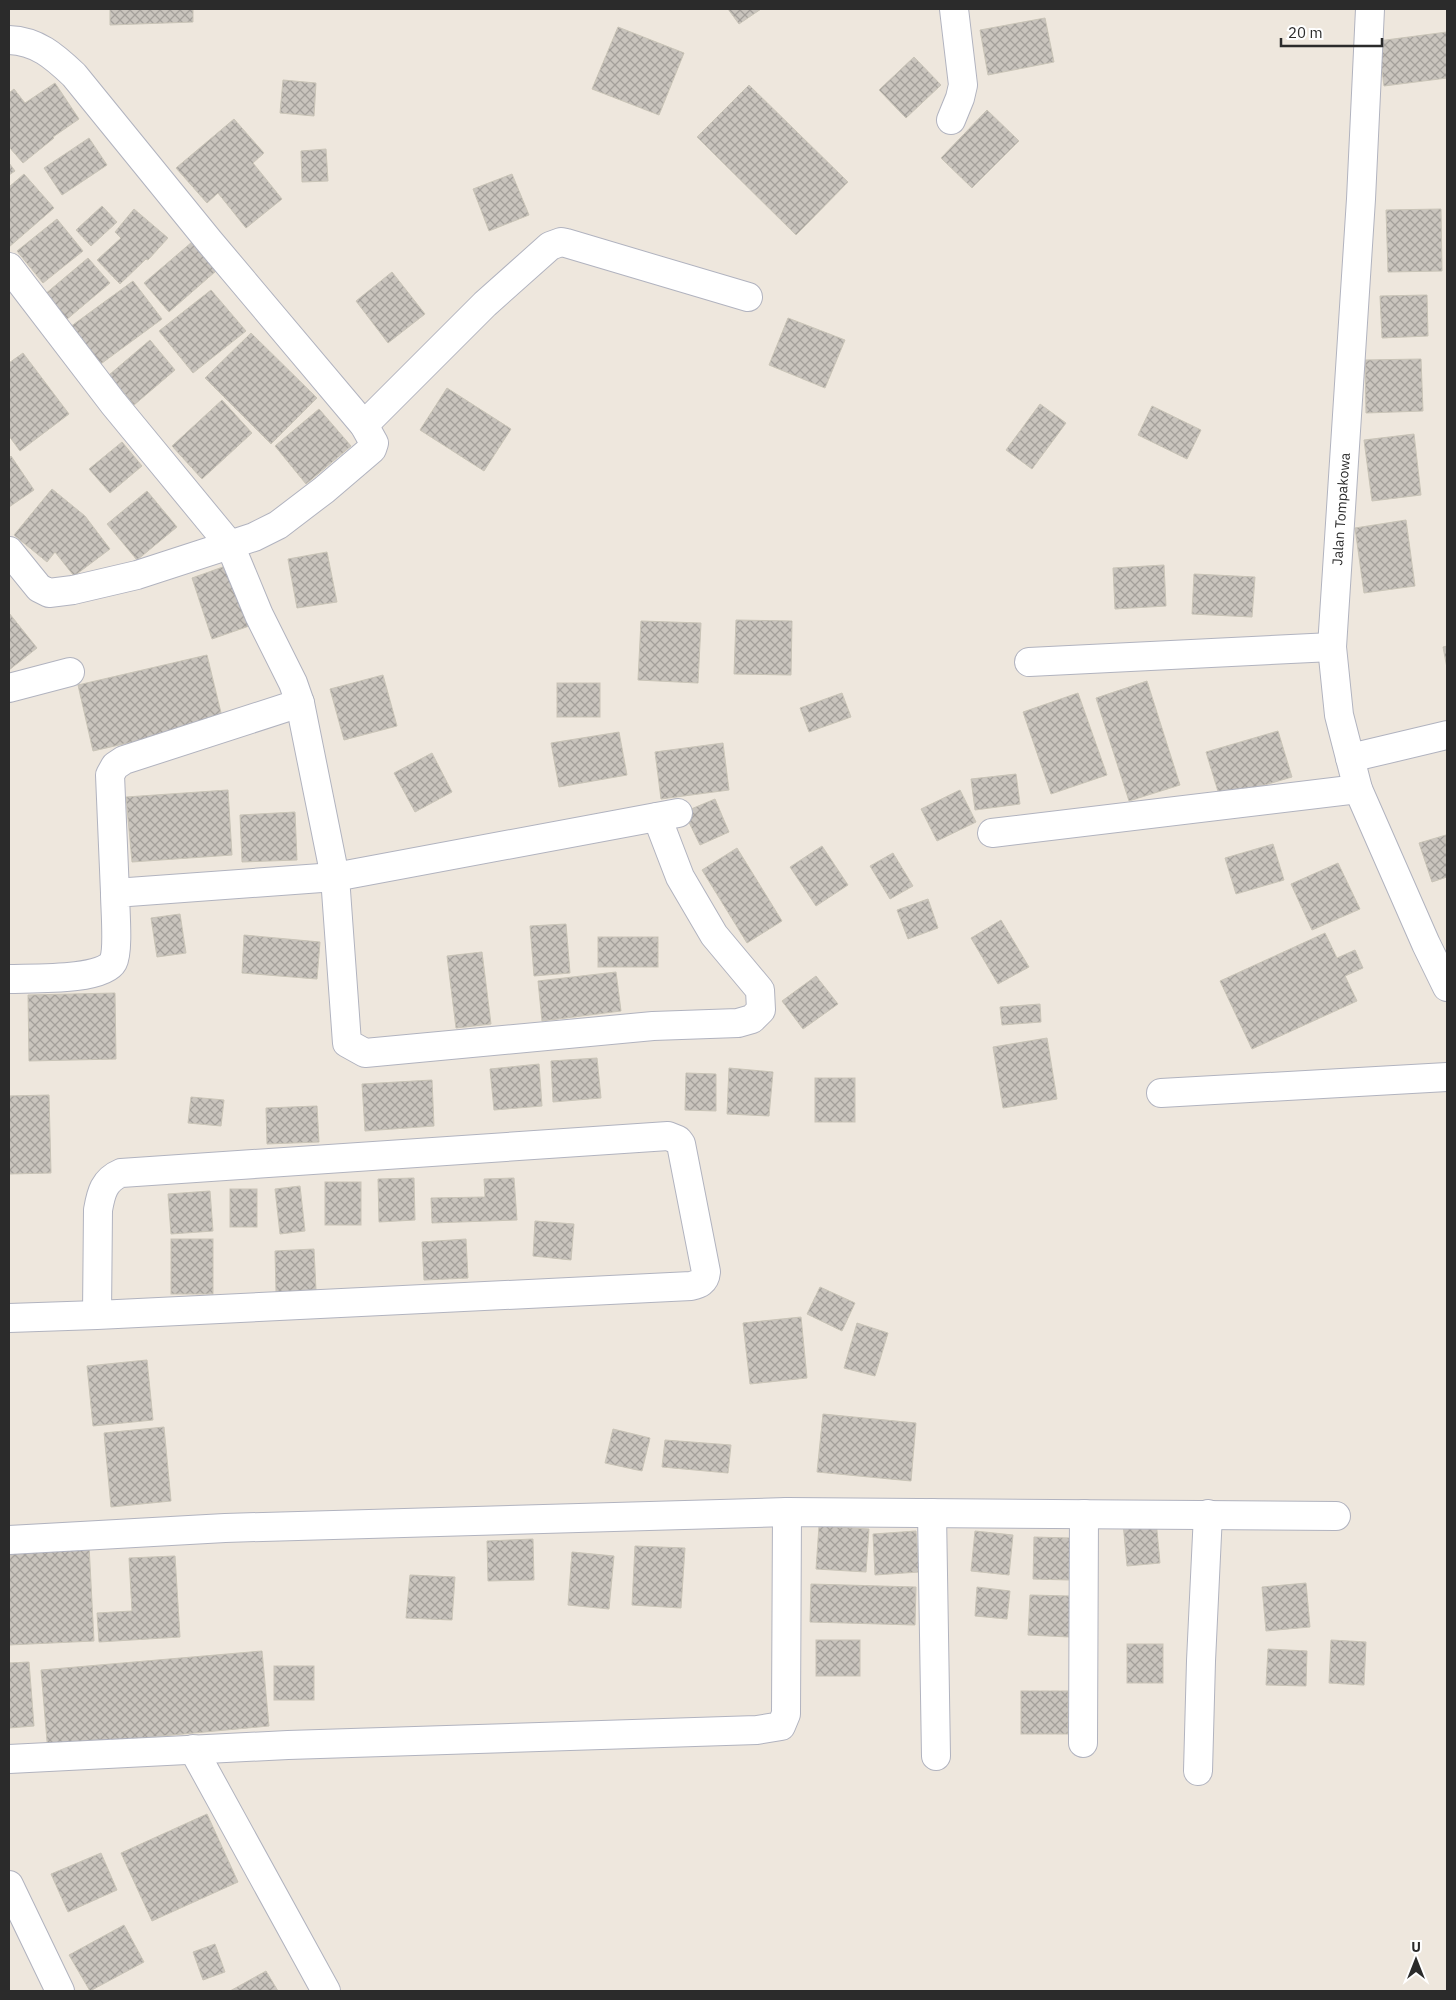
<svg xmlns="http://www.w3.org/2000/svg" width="1456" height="2000" font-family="'IBM Plex Sans',sans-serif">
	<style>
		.building { fill: url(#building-cross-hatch); stroke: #c9c4b7 }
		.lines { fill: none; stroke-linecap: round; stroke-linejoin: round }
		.street-casing { stroke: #b1b3bf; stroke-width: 30 }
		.secondary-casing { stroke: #b1b3bf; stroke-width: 30 }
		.street { stroke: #fff; stroke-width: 28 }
		.secondary { stroke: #fff; stroke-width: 28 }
		.labels { text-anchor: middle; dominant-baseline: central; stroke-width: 4; stroke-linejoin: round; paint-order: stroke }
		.street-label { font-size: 14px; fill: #2b2b2b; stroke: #fff }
	</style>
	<defs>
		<pattern id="building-cross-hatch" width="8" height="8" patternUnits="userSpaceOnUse" patternTransform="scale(1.25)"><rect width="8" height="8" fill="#c9c4bd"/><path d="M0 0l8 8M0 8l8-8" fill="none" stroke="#a39f9a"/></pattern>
	</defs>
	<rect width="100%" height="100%" fill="#eee7dd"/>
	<!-- building -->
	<g class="building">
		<path d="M110 9H193V22L110 25Z"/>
		<path d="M728 9H761L739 24Z"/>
		<path d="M1045 18 1054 62 988 75 980 30Z"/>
		<path d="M618 27 684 53 659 115 592 89Z"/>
		<path d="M1447 32V78L1384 86 1378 41Z"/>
		<path d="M914 57 941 85 906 118 879 90Z"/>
		<path d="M283 80 316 83 314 116 280 113Z"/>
		<path d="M55 83 79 119 53 137 54 138 23 163 9 147V93L14 89 25 103Z"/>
		<path d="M749 85 848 182 796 235 697 137Z"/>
		<path d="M987 110 1019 141 972 188 941 158Z"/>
		<path d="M234 119 264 153 253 163 282 199 246 228 218 193 207 203 176 168Z"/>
		<path d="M89 138 107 165 62 195 44 168Z"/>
		<path d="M326 149 328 181 302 182 301 151Z"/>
		<path d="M9 163 15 171 9 175Z"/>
		<path d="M24 174 54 208 9 247V187Z"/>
		<path d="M512 174 529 215 489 231 473 189Z"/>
		<path d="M102 206 117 222 91 246 76 230Z"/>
		<path d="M134 209 168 238 148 260 146 259 120 284 97 260 121 238 115 232Z"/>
		<path d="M1441 209 1442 271 1388 272 1386 210Z"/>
		<path d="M57 219 83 251 43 283 17 251Z"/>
		<path d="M192 242 216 271 169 312 144 283Z"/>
		<path d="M88 258 110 283 66 320 44 295Z"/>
		<path d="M392 272 425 314 388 343 356 301Z"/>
		<path d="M133 281 162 319 98 366 70 327Z"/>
		<path d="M211 290 246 331 193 373 159 331Z"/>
		<path d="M1427 295 1428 336 1382 338 1380 296Z"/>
		<path d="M788 318 845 340 825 388 769 365Z"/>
		<path d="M251 333 317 398 271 444 205 378Z"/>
		<path d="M150 340 175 370 134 405 109 375Z"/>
		<path d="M23 353 69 414 20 451 9 436V363Z"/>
		<path d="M1421 359 1423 411 1366 413 1365 360Z"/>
		<path d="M447 388 511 429 484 471 420 430Z"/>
		<path d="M222 400 252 433 202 479 172 446Z"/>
		<path d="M1040 404 1066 423 1032 469 1006 450Z"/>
		<path d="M1152 406 1201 430 1187 459 1138 435Z"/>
		<path d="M319 409 351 446 306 484 275 446Z"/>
		<path d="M1414 434 1421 495 1372 501 1364 440Z"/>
		<path d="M122 442 142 466 110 493 89 469Z"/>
		<path d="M11 456 34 490 9 507V458Z"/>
		<path d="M52 489 85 516 110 549 74 576 55 552 47 562 14 535Z"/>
		<path d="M147 491 177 527 137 560 107 524Z"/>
		<path d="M1406 520 1415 586 1364 593 1355 528Z"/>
		<path d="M327 552 337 602 297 608 288 559Z"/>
		<path d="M234 563 255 624 212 639 192 578Z"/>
		<path d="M1164 565 1166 606 1115 609 1113 568Z"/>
		<path d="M1194 574 1255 577 1252 617 1192 614Z"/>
		<path d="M9 613 37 648 9 670Z"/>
		<path d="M736 620 792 621 791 675 734 674Z"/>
		<path d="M641 621 701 623 698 683 638 680Z"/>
		<path d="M1447 646V668L1443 647Z"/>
		<path d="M207 655 223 721 93 751 78 685Z"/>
		<path d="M383 675 397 726 344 740 330 689Z"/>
		<path d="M1147 681 1180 785 1129 801 1096 698Z"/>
		<rect x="557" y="683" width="43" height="34"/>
		<path d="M842 693 851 717 809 732 800 708Z"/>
		<path d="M1078 693 1107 775 1051 794 1023 712Z"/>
		<path d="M1278 731 1292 777 1220 798 1206 752Z"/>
		<path d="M619 732 627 775 559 787 551 743Z"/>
		<path d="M723 743 729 790 661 799 655 752Z"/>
		<path d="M432 753 452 792 415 812 394 773Z"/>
		<path d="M1016 774 1020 804 975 810 971 779Z"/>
		<path d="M228 790 232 855 132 862 126 797Z"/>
		<path d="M960 790 976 822 937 841 921 809Z"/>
		<path d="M715 799 729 832 700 845 684 812Z"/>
		<path d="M295 812 297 860 242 862 240 815Z"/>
		<path d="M1446 835 1447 877 1432 882 1419 843Z"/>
		<path d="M1273 844 1284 880 1236 894 1225 858Z"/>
		<path d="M822 846 848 885 816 906 790 867Z"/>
		<path d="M737 848 782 921 747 943 702 870Z"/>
		<path d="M893 853 913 886 890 899 870 866Z"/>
		<path d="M1338 863 1360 909 1312 930 1291 884Z"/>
		<path d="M928 899 938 928 908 939 897 910Z"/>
		<path d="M180 914 186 953 157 957 151 918Z"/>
		<path d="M1001 920 1029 967 998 984 971 938Z"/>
		<path d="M566 924 570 973 534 976 530 926Z"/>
		<path d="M1325 933 1337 958 1355 950 1363 968 1345 976 1357 1001 1252 1049 1220 981Z"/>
		<path d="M244 935 320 942 317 979 242 973Z"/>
		<rect x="598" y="937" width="60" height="30"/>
		<path d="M482 952 491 1024 456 1028 447 956Z"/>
		<path d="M616 972 621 1011 542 1021 538 981Z"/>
		<path d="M816 976 838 1004 803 1029 782 1001Z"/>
		<path d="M115 993 116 1059 29 1061 28 995Z"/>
		<path d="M1040 1004 1041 1022 1002 1025 1000 1007Z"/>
		<path d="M1047 1038 1057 1099 1003 1108 993 1047Z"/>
		<path d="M597 1058 601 1098 553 1102 551 1061Z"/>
		<path d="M539 1064 542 1106 494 1110 490 1069Z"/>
		<path d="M729 1068 773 1072 769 1116 727 1114Z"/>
		<path d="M686 1073 716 1074V1111L685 1110Z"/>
		<rect x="815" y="1078" width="40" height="44"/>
		<path d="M432 1080 434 1126 365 1131 362 1084Z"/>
		<path d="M49 1095 51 1173 9 1174V1096Z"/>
		<path d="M191 1097 224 1100 221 1126 188 1123Z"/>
		<path d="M317 1106 319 1142 267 1144 266 1108Z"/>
		<path d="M414 1178 415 1220 379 1222 378 1179Z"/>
		<path d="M514 1178 517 1220 432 1223 431 1198 485 1197 484 1179Z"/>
		<rect x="325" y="1182" width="36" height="43"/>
		<path d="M300 1186 305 1231 280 1234 275 1189Z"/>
		<rect x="230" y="1189" width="27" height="38"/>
		<path d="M210 1191 213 1231 171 1234 168 1194Z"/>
		<path d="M535 1221 574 1224 571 1260 533 1256Z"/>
		<rect x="171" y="1239" width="42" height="55"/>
		<path d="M466 1239 468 1278 424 1280 422 1242Z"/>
		<path d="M314 1249 316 1290 276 1292 275 1251Z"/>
		<path d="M820 1287 855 1303 842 1331 807 1314Z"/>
		<path d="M801 1317 807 1378 750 1384 743 1323Z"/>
		<path d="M857 1323 888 1333 875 1376 844 1368Z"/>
		<path d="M147 1360 153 1420 93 1426 87 1366Z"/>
		<path d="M823 1414 916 1423 911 1481 817 1472Z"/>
		<path d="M164 1427 171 1501 111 1507 104 1433Z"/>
		<path d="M613 1429 650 1438 642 1471 605 1463Z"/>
		<path d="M665 1440 731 1445 728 1473 662 1467Z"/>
		<path d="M1156 1520 1160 1563 1127 1566 1123 1523Z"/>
		<path d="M819 1526 869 1529 866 1572 816 1569Z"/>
		<path d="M916 1531 919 1572 875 1575 873 1534Z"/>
		<path d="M975 1531 1013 1535 1009 1575 971 1571Z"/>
		<path d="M1034 1537 1070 1538 1069 1580 1033 1579Z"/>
		<path d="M533 1539 534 1580 488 1581 487 1541Z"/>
		<path d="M89 1545 94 1641 9 1645V1549Z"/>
		<path d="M635 1546 685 1548 681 1608 632 1605Z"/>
		<path d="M572 1552 614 1556 609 1609 568 1605Z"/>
		<path d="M175 1556 180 1637 99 1642 97 1613 132 1611 129 1558Z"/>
		<path d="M410 1575 455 1577 452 1620 406 1618Z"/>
		<path d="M1306 1583 1310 1627 1266 1631 1262 1587Z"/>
		<path d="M811 1584 916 1587 915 1625 810 1622Z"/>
		<path d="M977 1587 1010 1591 1007 1619 975 1616Z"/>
		<path d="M1030 1595 1070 1596 1069 1637 1028 1635Z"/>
		<rect x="816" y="1640" width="44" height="36"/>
		<path d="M1331 1640 1366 1642 1364 1685 1329 1683Z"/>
		<rect x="1127" y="1644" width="36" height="39"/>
		<path d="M1268 1649 1307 1651 1306 1686 1266 1685Z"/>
		<path d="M262 1651 269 1726 119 1740 48 1753 41 1670Z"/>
		<path d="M29 1662 34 1726 9 1728V1663Z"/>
		<rect x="274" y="1666" width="40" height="34"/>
		<rect x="1021" y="1691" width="47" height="43"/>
		<path d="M207 1814 238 1882 152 1921 121 1853Z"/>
		<path d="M101 1853 117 1890 68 1912 51 1874Z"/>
		<path d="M124 1925 144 1962 90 1991 69 1955Z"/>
		<path d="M215 1944 225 1972 203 1980 193 1952Z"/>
		<path d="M266 1971 278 1991H230Z"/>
	</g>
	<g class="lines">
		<defs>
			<g id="street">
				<path d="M9 40C37 41 54 56 74 75L209 241 364 425 374 443 372 449 324 490 278 525 254 537 137 575 73 590 49 593 39 588 9 551"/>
				<path d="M951 120 960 98 963 85 954 9"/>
				<path d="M9 267 113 403 230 545 259 615 293 683 300 703 124 760 115 766 110 775 115 893"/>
				<path d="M364 425 485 304 550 246 561 242 566 243 748 297"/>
				<path d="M1029 662 1332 647"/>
				<path d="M9 688 70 672"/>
				<path d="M300 703 335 877 347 1043 365 1053 653 1026 738 1023 752 1019 761 1010 760 990 714 935 680 877 657 817"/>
				<path d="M1350 758 1447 735"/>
				<path d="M992 833 1358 789"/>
				<path d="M9 979C29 978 103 981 113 962 119 951 115 908 115 893L335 877 678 813"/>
				<path d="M1161 1093 1447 1077"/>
				<path d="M9 1318 97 1315 691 1286C699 1284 705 1282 706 1272L681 1144 678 1140 668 1136 121 1173C104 1180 101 1193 98 1210L97 1315"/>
				<path d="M932 1513 936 1756"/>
				<path d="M9 1540 225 1528 787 1512 1336 1516"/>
				<path d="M1083 1743 1084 1514"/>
				<path d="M193 1749 326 1991"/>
				<path d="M9 1759 288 1745 757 1730 781 1726 786 1714 787 1512"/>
				<path d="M1198 1771 1201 1661 1208 1514"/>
				<path d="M9 1885 60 1991"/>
			</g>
			<path id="secondary" d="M1370 9 1361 199 1332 647 1339 715 1358 789 1426 944 1447 987"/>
		</defs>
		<!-- street casing -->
		<use href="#street" class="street-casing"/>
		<!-- secondary casing -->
		<use href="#secondary" class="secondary-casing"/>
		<!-- street -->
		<use href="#street" class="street"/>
		<!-- secondary -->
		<use href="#secondary" class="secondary"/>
	</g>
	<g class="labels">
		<!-- street labels -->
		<g class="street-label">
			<text transform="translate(1341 509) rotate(-86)">Jalan Tompakowa</text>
		</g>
	</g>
	<!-- border -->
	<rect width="1456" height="2000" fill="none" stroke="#2b2b2b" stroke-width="20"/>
	<!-- north arrow -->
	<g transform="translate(1416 1960)" stroke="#ffffff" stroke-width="4" paint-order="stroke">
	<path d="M0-4L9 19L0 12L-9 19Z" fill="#2b2b2b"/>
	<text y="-8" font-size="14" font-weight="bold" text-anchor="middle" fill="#2b2b2b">U</text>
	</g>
	<!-- scale -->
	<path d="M1281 38v8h101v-8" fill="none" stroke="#2b2b2b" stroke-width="2.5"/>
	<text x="1288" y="38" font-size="15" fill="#2b2b2b" stroke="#ffffff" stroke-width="4" paint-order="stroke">20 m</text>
</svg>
